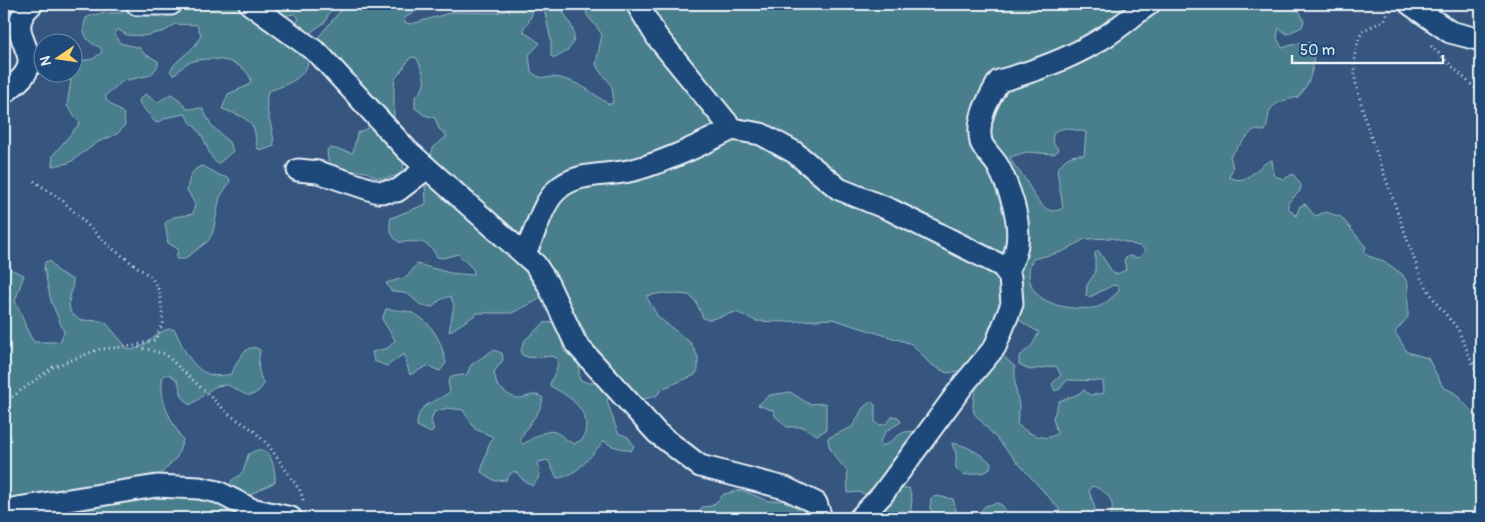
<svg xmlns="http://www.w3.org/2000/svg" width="1485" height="522" font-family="Pangolin,sans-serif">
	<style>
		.green { fill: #497e8c; stroke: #98b8c2; fill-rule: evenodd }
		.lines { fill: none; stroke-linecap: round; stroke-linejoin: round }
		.minor-casing { stroke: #e8f1f8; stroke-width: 25 }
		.path { stroke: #e8f1f8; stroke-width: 3; stroke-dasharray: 1 4; stroke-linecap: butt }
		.minor { stroke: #1f4a7a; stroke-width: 21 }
	</style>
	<rect width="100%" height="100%" fill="#365680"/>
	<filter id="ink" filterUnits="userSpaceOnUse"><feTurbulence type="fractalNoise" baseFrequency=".02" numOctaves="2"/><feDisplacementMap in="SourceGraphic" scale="10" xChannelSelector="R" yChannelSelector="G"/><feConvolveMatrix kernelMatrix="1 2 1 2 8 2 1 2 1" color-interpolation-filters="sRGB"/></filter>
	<g filter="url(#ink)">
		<!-- green -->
		<g class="green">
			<path d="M138 4H333L325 22 307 35 294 28 299 18 294 14 272 18 268 27 281 39 308 57C311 76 283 87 268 91 263 111 274 126 274 146L263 150 258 149C255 143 256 135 254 129 249 117 233 113 222 109L228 94 249 85 251 80C244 58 207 55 188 63 183 65 179 72 173 75L170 71C178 56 195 52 201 35L197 25 175 24 165 31 144 36 127 35 117 29 114 34 120 43 140 48 143 53 158 61V66L151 75 123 81 106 95V100L124 114 125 125 117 134 98 142 69 163 52 166 53 155 80 123 67 106 71 80 60 79 56 75V73L72 72 73 62 93 59 102 52 100 47C87 43 80 33 86 18 99 10 119 15 135 11Z"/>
			<path d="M346 4H387L393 6 400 4H418V10L403 19 406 23 411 24 453 12 495 13 505 11 512 5 530 9 532 14 528 23 524 27V32L540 43 529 55 531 71C541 82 549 75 560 78 579 82 593 93 608 104H612C617 78 602 81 596 64L602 34 587 15 585 4H1298L1293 7 1300 12 1304 21 1302 27 1287 34 1279 28 1277 38 1282 48 1302 42 1310 43C1318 59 1311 84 1298 97 1290 99 1273 102 1270 111 1267 118 1269 123 1265 131L1253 130 1230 156 1233 168 1229 177C1249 187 1256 165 1272 160L1274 176 1284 179 1293 174 1301 185 1300 191 1288 203V208L1296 216 1300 206 1305 204 1315 216 1326 212 1341 217 1366 247 1364 252 1368 256 1384 261 1402 274 1408 284V317L1395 332 1407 352 1428 358 1443 387 1455 393 1481 422V518H1109C1118 502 1107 491 1092 486L1089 491 1095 508 1091 518H1058L1059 509 974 413C969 389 987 372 1000 353L1015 367V384L1019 406 1017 424C1026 432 1046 444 1057 433L1053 418 1059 401 1076 395 1084 390 1090 395 1104 393 1103 381 1067 380 1060 389 1055 391 1052 384 1061 375 1056 366 1030 370 1019 364V357L1033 344 1039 332C1011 318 1015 315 1007 287L1005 321 964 370 947 373 930 364 912 344 832 319 783 322 756 321 736 312 708 320 703 318 696 302 689 295 662 293 646 296 658 317 691 343 698 357V370L695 375 664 388 656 396 644 399 633 392 588 339 581 324 538 258 529 229 513 236 516 257 541 296 538 300 512 313H478L449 332 454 305 450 296 440 300 433 307 422 306 408 294 391 291 386 283 407 277 417 264 450 273 473 275 474 270 458 254 443 258 437 257C427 238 418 242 399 242 391 237 388 227 391 218L426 204 425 182 433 148 447 136 439 129 435 118 424 115 415 108V97C430 84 424 76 417 58L411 57 395 79 394 85V125L404 156 403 172C396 177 384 180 376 177 372 176 369 172 365 172 349 168 341 176 328 160L327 150 331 148 353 153 357 133 377 124 316 40ZM1065 128 1086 132 1084 155C1070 154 1065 158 1057 170L1063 208C1042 220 1033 190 1023 176 1018 170 1013 165 1010 157L1026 152 1054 154 1059 150C1053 143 1050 139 1055 131ZM1112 238 1142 247 1145 251 1139 258 1128 256 1124 260 1126 270 1117 274 1113 273 1098 250 1095 253V273L1087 285 1086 296 1090 297 1113 285 1118 286 1119 291C1111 298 1103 307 1093 308 1071 310 1036 306 1030 281 1028 273 1029 266 1033 259L1062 252 1085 239Z"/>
			<path d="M543 4H565L563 12C577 32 581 46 555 58L551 56V41Z"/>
			<path d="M145 94 158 102 171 94 180 100 187 109 202 108 212 126 229 142 233 151 218 164C208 157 207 142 200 133 195 126 189 122 185 114L169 117 156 123 140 104 139 100Z"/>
			<path d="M203 166 221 176 229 178 230 182 220 197 213 232 208 241 185 259H176L178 249 168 243 165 223 174 217 193 214 195 204 187 190C189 179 191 168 203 166Z"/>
			<path d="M50 261 57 271 73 280C73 292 66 301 71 313L80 320 101 321 107 324 129 350C149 349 160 324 175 330 186 355 198 383 231 374 237 363 246 340 260 350 258 364 257 371 264 384 248 409 238 384 223 385 208 386 202 400 189 405L182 396 178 381 169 374 163 376C158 400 171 421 183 440L177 457 153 482 230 486 232 480C245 474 244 468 248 455 269 438 276 467 275 482L240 500 234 510 235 515 256 518H4V267L24 275 15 301C23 315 25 330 34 342H60L64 332 51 301 44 268 45 262Z"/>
			<path d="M386 309C394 310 405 310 413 313 433 323 442 343 446 363L440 371 427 366 410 375 404 354 387 366 374 361 372 352 388 348 395 340 382 319Z"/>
			<path d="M556 322 564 351 579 364V379L588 383H609L612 392 607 401 618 433 628 437 634 446 631 451 612 446 604 441C591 455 577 477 557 478L548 460 538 462 537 466 540 469 538 479 532 486 523 480 516 472H512L506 480 495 481 481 472 488 447 493 437 475 429 463 410 448 408 434 412 431 421 434 429 431 433 417 426C417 403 433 404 450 392L448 382 451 377 467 374 471 365 493 350 502 353 503 360 494 372 497 385C503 390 510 398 519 398 528 398 534 391 543 398 541 415 525 425 520 441L523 444C531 440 547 427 557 433 563 436 567 441 574 444L583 439C594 412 570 396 550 386 551 375 562 368 555 357 543 354 531 362 521 354 521 337 533 335 544 323Z"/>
			<path d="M790 392 809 404 826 403V430L817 435 803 427H787L775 416 774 411 758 405 770 395Z"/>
			<path d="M871 401 875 405V422L880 425 886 424 893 416 898 417 901 422 886 431 880 441 882 446C894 442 901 428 914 432L915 444 904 456 894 458 888 468 889 485 870 496 859 492 848 493 847 470C839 462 827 449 828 438L852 427 863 408Z"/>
			<path d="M952 443C966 445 980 453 991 463L990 468 986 472 965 475C951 466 957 468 956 454 956 451 952 447 952 443Z"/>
			<path d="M903 488H909L912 499 910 518H870L884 502Z"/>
			<path d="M741 490 768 501 795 500 819 518H700L699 513 702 507 712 506 724 494Z"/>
			<path d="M937 496 953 499 957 514 973 517 978 515 985 506 997 503 1002 505 1008 514 1018 518H942L930 509 931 498Z"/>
		</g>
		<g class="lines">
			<defs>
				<g id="minor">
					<path d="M137 4H171"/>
					<path d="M250 4 319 54 407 150 535 264 548 284 576 344 657 433 700 466 785 488 816 503 821 518"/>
					<path d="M637 4 657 37 732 129 761 134 794 152 839 189 891 210 1002 266 1011 264C1026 234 1013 196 999 168 995 159 984 151 981 142 976 119 988 100 999 81 1036 71 1074 57 1106 36 1121 26 1135 14 1149 4"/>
					<path d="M1410 4 1450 32 1481 40"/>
					<path d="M4 93C10 88 19 82 24 75 43 51 0 32 32 4"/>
					<path d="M298 170 318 172 378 192 397 191 418 175 425 166"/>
					<path d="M524 254C536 235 540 206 557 190 577 170 612 177 637 169 670 160 702 144 732 129"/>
					<path d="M11 509 157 486 199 488 218 492 251 509 291 518"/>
					<path d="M860 518 882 495 964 384 995 347 1012 304 1010 277 1002 266"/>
				</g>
			</defs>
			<!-- minor casing -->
			<use href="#minor" class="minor-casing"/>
			<!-- path -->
			<g class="path">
				<path d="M1390 10 1383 21 1362 31 1355 51V80L1367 126 1421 278 1437 304 1458 329 1481 383"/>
				<path d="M1431 46 1481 94"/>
				<path d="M34 181 62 200 109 246 151 277 160 292 163 323 155 340 136 345"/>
				<path d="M4 403 53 367 100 349 135 346 165 354 230 415 252 429 269 446 301 492 304 503"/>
			</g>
			<!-- minor -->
			<use href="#minor" class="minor"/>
		</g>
	</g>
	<!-- margin -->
	<rect width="1485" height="522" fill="none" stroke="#1f4a7a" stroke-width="20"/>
	<rect x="10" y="10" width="1465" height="502" fill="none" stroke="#e8f1f8" stroke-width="2" filter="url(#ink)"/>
	<!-- north arrow -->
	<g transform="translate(58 58) rotate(257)"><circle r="24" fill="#1f4a7a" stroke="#6f8dac"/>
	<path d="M0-4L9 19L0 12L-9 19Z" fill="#ffd166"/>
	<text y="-8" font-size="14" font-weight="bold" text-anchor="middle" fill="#e8f1f8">N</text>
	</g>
	<!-- scale -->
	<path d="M1292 55v8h151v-8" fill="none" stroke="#e8f1f8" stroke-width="2.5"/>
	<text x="1300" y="55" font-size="15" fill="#e8f1f8" stroke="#1f4a7a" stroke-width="4" paint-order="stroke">50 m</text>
</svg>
